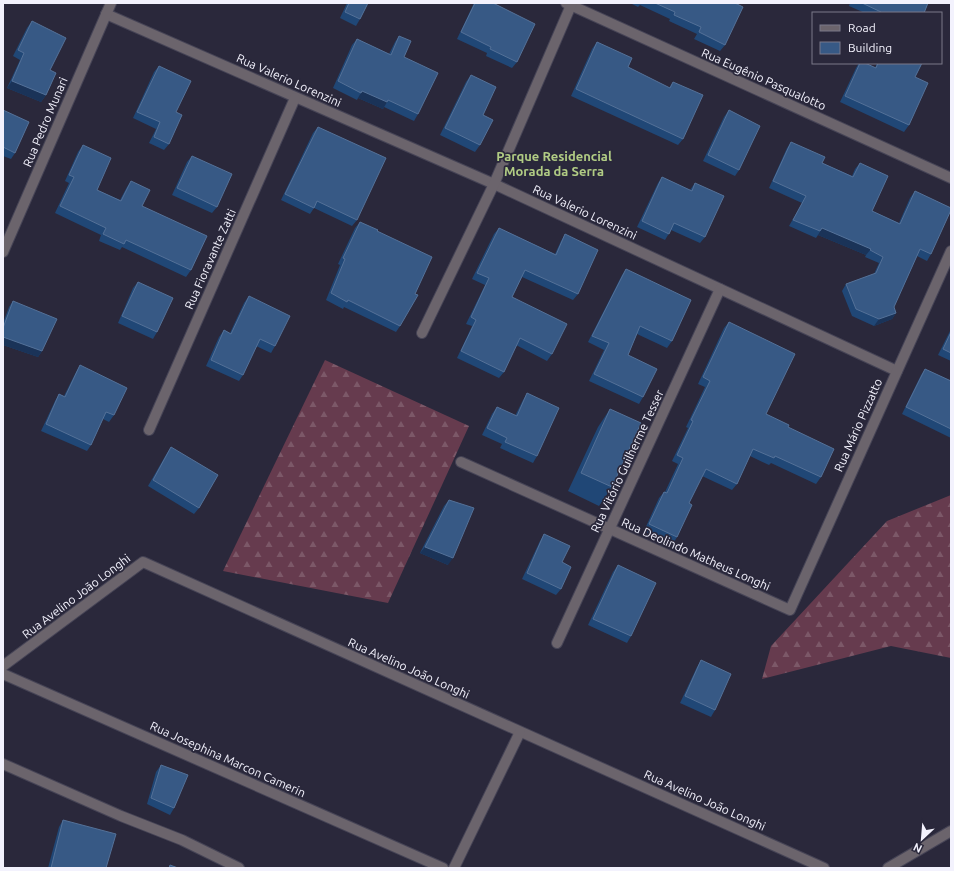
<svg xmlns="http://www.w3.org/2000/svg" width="954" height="871" font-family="Ubuntu,sans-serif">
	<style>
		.forest { fill: url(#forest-firs) }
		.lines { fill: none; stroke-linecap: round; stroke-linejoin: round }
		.street-casing { stroke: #464456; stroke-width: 12 }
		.street { stroke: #6b646c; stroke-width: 10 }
		.wall { fill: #204776 }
		.shaded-wall { fill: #1a3358 }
		.building { fill: #375985; stroke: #547198 }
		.labels { text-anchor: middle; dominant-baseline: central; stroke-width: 3.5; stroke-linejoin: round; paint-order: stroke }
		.street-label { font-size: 12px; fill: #f3f2fd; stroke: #2a283b }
		.neighbourhood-label { font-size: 13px; font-weight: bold; fill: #b1cc84; stroke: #2a283b }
	</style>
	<defs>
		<pattern id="forest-firs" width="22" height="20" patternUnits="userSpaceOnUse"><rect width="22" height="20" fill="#663b4e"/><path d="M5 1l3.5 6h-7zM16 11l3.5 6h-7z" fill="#7c5868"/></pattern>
	</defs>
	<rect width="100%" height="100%" fill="#2a283b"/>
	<!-- forest -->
	<g class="forest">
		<path d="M325 360 469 426 388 603 223 571Z"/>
		<path d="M951 495V658L891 646 762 679 771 646 887 521Z"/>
	</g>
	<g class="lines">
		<defs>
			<g id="street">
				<path d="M566 3 951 178"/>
				<path d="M106 14 494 184 897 371"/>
				<path d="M3 252 111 3"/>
				<path d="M422 333 494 184 572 3"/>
				<path d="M149 430 295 98"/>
				<path d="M461 462 790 610 951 251"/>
				<path d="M557 643 720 289"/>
				<path d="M3 666 143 562 824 868"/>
				<path d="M3 674 443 868"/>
				<path d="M3 764 121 816 182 840 239 868"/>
				<path d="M454 868 520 732"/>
				<path d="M888 868 951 831"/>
			</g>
		</defs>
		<!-- street casing -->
		<use href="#street" class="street-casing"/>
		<!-- street -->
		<use href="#street" class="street"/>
	</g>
	<!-- wall -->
	<g class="wall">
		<path d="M347 3H368L360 19 356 26 340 18Z"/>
		<path d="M474 3H493L517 62 512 68 486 56 487 53 457 39Z"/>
		<path d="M630 3H735L725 45 720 51 694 39 697 34 669 21 670 19 640 5 638 7Z"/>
		<path d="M850 3H928L924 13H865L849 6Z"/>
		<path d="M32 21 50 70 46 95 41 102 7 88 20 60 13 56 27 28Z"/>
		<path d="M399 36 404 57 418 114 414 121 384 107 383 109 358 98 357 100 333 88 352 45 357 39 389 54 395 42Z"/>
		<path d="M597 42 628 67 669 88 673 82 683 139 678 145 571 96 592 49Z"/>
		<path d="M859 63H865L875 68 877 63H922L915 77 909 125 904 132 840 102 856 68Z"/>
		<path d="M159 66 176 112 169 144 164 150 149 143 156 129 133 118 154 72Z"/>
		<path d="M471 75 480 145 475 152 440 135 466 82Z"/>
		<path d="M3 110 15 153 11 159 3 156Z"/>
		<path d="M729 110 739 170 735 176 703 161 724 117Z"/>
		<path d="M318 127 357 220 352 226 314 208 310 214 281 200 313 133Z"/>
		<path d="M791 142 822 163 852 176 855 169 860 163 872 211 899 223 910 198 915 191 931 254 927 261 917 256 894 307 896 313 892 319 874 326 852 316 842 291 846 284 874 274 879 263 865 257 866 255 818 235 816 238 789 226 802 203 769 188 787 148Z"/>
		<path d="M83 145 97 190 120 200 127 187 131 181 142 206 191 270 186 277 122 247 120 250 99 241 101 235 55 213 69 183 65 181 78 152Z"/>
		<path d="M192 156 217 207 212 213 172 195 187 162Z"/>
		<path d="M662 177 690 190 695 183 705 237 700 243 671 230 665 240 637 227 658 183Z"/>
		<path d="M360 222 377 231 400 326 396 332 344 307 343 309 326 300 340 265 338 264 355 228Z"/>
		<path d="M499 228 555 254 561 241 565 234 578 294 573 300 522 277 512 297 552 354 547 361 516 345 504 372 499 378 457 358 472 326 466 324 485 285 472 279 494 234Z"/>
		<path d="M626 269 672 341 667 348 637 334 628 355 643 397 639 404 589 381 604 350 588 342 622 275Z"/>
		<path d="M138 282 157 332 153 339 118 323 133 288Z"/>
		<path d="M249 296 275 346 271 353 256 346 243 375 239 381 206 366 219 337 224 330 230 333 244 303Z"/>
		<path d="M13 301 42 351 38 357 3 345V323L9 307Z"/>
		<path d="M729 322 766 414 788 427 821 477 816 484 771 463 769 465 750 456 737 484 732 490 702 476 689 503 677 537 673 544 644 531 659 498 664 492H665L678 464 672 461 688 428 686 427 705 387 698 384 724 328Z"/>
		<path d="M951 329V361L938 355Z"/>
		<path d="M80 365 114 415 109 422 103 419 91 445 87 451 41 431 55 401 59 394 64 396 76 372Z"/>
		<path d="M925 369 951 381V438L902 414 921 375Z"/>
		<path d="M527 393 537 456 533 463 500 448 502 444 482 435 492 414 497 407 515 416 523 400Z"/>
		<path d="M610 409 612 487 599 506 568 491 598 427Z"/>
		<path d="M171 447 199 508 194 514 148 486 167 453Z"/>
		<path d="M449 500 448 565 420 553 444 506Z"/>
		<path d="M544 534 562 562 561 589 556 595 522 579 540 541Z"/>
		<path d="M618 565 631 636 627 643 588 625 613 572Z"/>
		<path d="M701 660 715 710 711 717 680 703 697 667Z"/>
		<path d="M161 765 174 808 170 815 147 804 156 772Z"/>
		<path d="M63 820 106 868H48L59 827Z"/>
	</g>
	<!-- shaded-wall -->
	<g class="shaded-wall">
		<path d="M12 81 46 95 41 102 7 88Z"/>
		<path d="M362 91 387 102 383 109 358 98Z"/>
		<path d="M822 228 871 249 866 255 818 235Z"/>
		<path d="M896 313 892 319 874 326 879 319Z"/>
		<path d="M3 337 42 351 38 357 3 345Z"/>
		<path d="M425 547 453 558 448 565 420 553Z"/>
	</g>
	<!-- building -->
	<g class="building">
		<path d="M349 3H368L360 19 345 12Z"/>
		<path d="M475 3H493L535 24 517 62 490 49 491 47 461 32Z"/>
		<path d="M655 3H735L743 7 725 45 699 32 701 27 674 15 675 12Z"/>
		<path d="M862 3H928L924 13H881V12Z"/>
		<path d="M32 21 66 38 50 70 56 73 46 95 12 81 24 53 18 50Z"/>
		<path d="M399 36 411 41 404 57 438 73 418 114 388 100 387 102 362 91 361 93 338 81 357 39 391 55Z"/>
		<path d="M597 42 632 58 628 67 670 88 673 82 703 95 683 139 576 89Z"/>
		<path d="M860 63H865L876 68 878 63H922L915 77 928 83 909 125 845 96Z"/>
		<path d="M159 66 191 81 176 112 182 115 169 144 154 137 160 122 137 112Z"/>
		<path d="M471 75 496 87 483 115 493 120 480 145 445 128Z"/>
		<path d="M3 110 29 122 15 153 3 147Z"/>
		<path d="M729 110 760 126 739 170 708 155Z"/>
		<path d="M318 127 386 158 357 220 317 201 314 208 285 194Z"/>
		<path d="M791 142 825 157 822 163 853 177 860 163 888 176 872 211 900 224 915 191 951 208V210L931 254 920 249 894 307 896 313 879 319 856 309 846 284 876 273 883 257 870 250 871 249 822 228 820 231 793 220 806 196 773 181Z"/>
		<path d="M83 145 111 158 97 190 121 201 131 181 150 190 142 206 207 236 191 270 126 240 124 244 103 234 106 228 60 206 74 177 69 175Z"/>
		<path d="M192 156 232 174 217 207 177 188Z"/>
		<path d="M662 177 692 191 695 183 724 196 705 237 674 223 669 234 642 221Z"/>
		<path d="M360 222 378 230 377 231 432 257 415 294 418 295 400 326 348 300 347 302 331 293 345 259 343 258Z"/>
		<path d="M499 228 556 255 565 234 598 250 578 294 525 270 512 297 567 324 552 354 520 338 504 372 461 351 476 320 471 317 489 278 477 273Z"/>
		<path d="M626 269 691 300 672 341 640 326 628 355 657 369 643 397 594 374 609 343 592 336Z"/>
		<path d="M138 282 173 298 157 332 122 316Z"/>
		<path d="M249 296 290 316 275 346 260 339 243 375 211 360 224 330 231 334Z"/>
		<path d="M13 301 57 319 42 351 3 337V328Z"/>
		<path d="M729 322 795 354 766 414 789 425 788 427 834 449 821 477 775 456 774 458 753 449 737 484 706 469 689 503 692 505 677 537 649 524 664 492 667 493 683 458 677 455 693 421 691 420 710 381 703 377Z"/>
		<path d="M951 332V353L943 349Z"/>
		<path d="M80 365 127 388 114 415 106 412 91 445 46 424 59 394 65 397Z"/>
		<path d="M925 369 951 381V429L906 407Z"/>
		<path d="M527 393 559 408 537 456 505 442 507 438 487 428 497 407 517 416Z"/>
		<path d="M610 409 641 423 612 487 581 473Z"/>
		<path d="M171 447 218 475 199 508 153 480Z"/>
		<path d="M449 500 474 508 453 558 425 547Z"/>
		<path d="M544 534 570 546 562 562 571 567 561 589 527 573Z"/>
		<path d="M618 565 656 583 631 636 593 619Z"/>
		<path d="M701 660 731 674 715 710 685 696Z"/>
		<path d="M161 765 188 775 174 808 151 798Z"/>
		<path d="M63 820 116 834 106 868H51Z"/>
		<path d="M170 865 178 868H169Z"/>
	</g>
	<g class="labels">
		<!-- street labels -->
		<g class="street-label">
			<text transform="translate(764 79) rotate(24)">Rua Eugênio Pasqualotto</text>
			<text transform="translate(289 80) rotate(24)">Rua Valerio Lorenzini</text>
			<text transform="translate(45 122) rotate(-67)">Rua Pedro Munari</text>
			<text transform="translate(585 212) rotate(25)">Rua Valerio Lorenzini</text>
			<text transform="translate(210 259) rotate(-66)">Rua Fioravante Zatti</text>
			<text transform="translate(858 425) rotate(-66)">Rua Mário Pizzatto</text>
			<text transform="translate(627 461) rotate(-65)">Rua Vitório Guilherme Tesser</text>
			<text transform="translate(696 554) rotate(24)">Rua Deolindo Matheus Longhi</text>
			<text transform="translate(76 596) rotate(-37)">Rua Avelino João Longhi</text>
			<text transform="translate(409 668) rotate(24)">Rua Avelino João Longhi</text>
			<text transform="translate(228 759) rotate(24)">Rua Josephina Marcon Camerin</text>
			<text transform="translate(705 800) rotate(24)">Rua Avelino João Longhi</text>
		</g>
		<!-- neighbourhood labels -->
		<g class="neighbourhood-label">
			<text x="554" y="156">Parque Residencial<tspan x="554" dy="15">Morada da Serra</tspan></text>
		</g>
	</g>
	<!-- border -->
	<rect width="954" height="871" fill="none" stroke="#f3f2fd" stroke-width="8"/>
	<!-- legend -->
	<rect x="812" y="12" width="130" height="52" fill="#2a283b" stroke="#7a7989"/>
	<rect x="820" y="25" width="20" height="6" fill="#6b646c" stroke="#7a7989"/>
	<text x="848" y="32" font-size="12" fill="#f3f2fd">Road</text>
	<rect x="820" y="42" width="20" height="12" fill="#375985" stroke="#7a7989"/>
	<text x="848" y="52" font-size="12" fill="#f3f2fd">Building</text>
	<!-- north arrow -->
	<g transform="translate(922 839) rotate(206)" stroke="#2a283b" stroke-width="3" paint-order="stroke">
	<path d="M0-3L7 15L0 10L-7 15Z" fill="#f3f2fd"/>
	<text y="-6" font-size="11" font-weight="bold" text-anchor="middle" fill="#f3f2fd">N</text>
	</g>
</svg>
